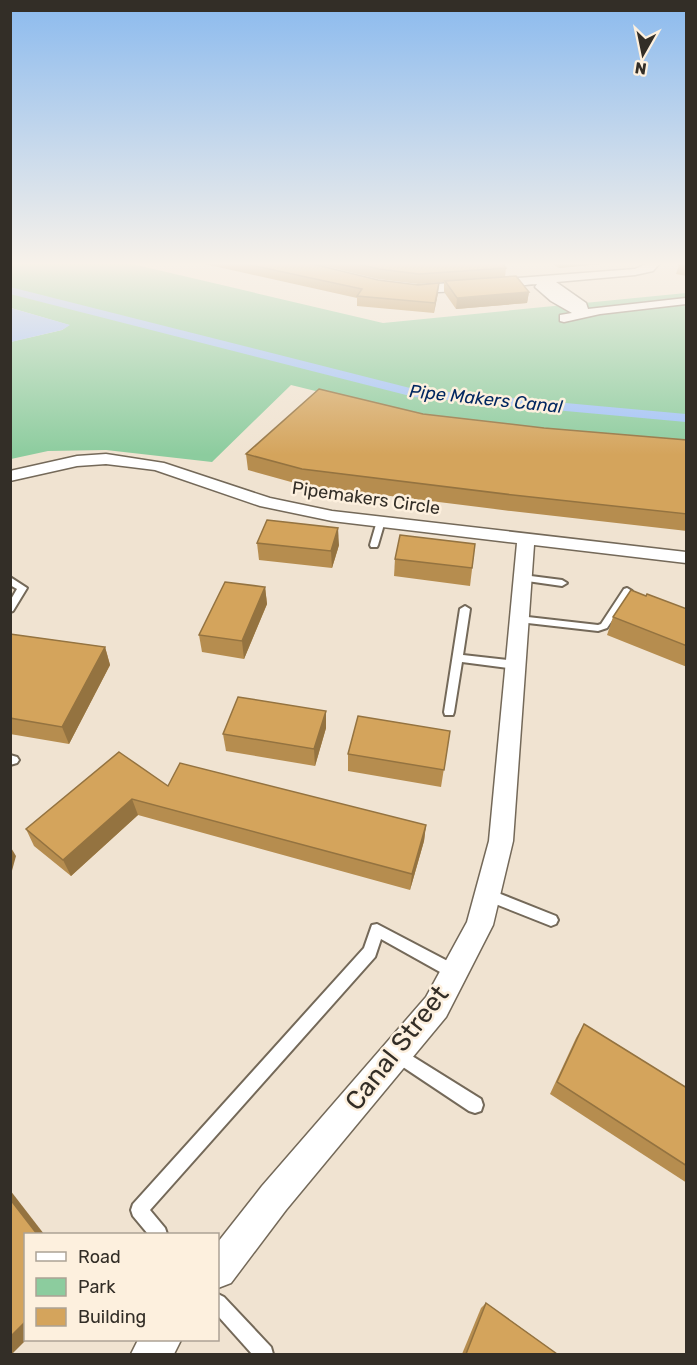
<svg xmlns="http://www.w3.org/2000/svg" width="697" height="1365" font-family="Rubik,sans-serif">
	<style>
		.green { fill: #8ccc9e }
		.water { fill: #a0c2f8 }
		.lines { fill: none; stroke-linecap: round; stroke-linejoin: round }
		.canal { fill: #a0c2f8; fill-rule: evenodd }
		.lane-casing { stroke: #746959; stroke-width: 4 }
		.street-casing { stroke: #746959; stroke-width: 3 }
		.lane { fill: #fff; fill-rule: evenodd }
		.street { fill: #fff; fill-rule: evenodd }
		.wall { fill: #b68d4f }
		.shaded-wall { fill: #947340 }
		.building { fill: #d4a45c; stroke: #947340; stroke-width: 1.5 }
		.labels { text-anchor: middle; dominant-baseline: central; stroke-width: 5; stroke-linejoin: round; paint-order: stroke }
		.far-water-label { font-size: 18px; font-style: italic; fill: #022760; stroke: #fdf0de }
		.far-street-label { font-size: 18px; fill: #332e27; stroke: #fdf0de }
		.near-street-label { font-size: 26px; fill: #332e27; stroke: #fdf0de }
	</style>
	<rect width="100%" height="100%" fill="#f0e3d1"/>
	<!-- green -->
	<path class="green" d="M11 263H128L383 323 686 293V442L430 419 291 385 212 462 106 450 48 451 11 459 10 342 62 330 69 325 11 308Z"/>
	<!-- water -->
	<path class="water" d="M10 308H11L70 325 62 330 11 342Z"/>
	<g class="lines">
		<!-- canal -->
		<path class="canal" d="M10 287 414 389 686 414V422L414 397 10 294Z"/>
		<defs>
			<g id="lane">
				<path d="M381 518 385 521 378 545 377 547H371L370 545 377 521Z"/>
				<path d="M523 575 562 580 567 583 562 586 520 580 518 578 520 576Z"/>
				<path d="M10 577 27 588 13 611 10 612V601L17 589 10 585Z"/>
				<path d="M627 588 632 591 607 628 598 631 519 622 514 619 519 616 598 625 601 624 624 589Z"/>
				<path d="M465 606 470 609 463 655 516 661 521 665 516 669 462 662 454 712 453 715H445L444 712 460 609Z"/>
				<path d="M10 755 17 757 19 760 17 763 10 765Z"/>
				<path d="M488 889 556 916 558 920 556 924 551 926 483 899 481 895 483 891Z"/>
				<path d="M377 924 459 967 461 972 459 977 454 979 449 977 381 939 375 957 150 1210 165 1228 167 1234H148L133 1216 131 1210 133 1204 364 948 372 925Z"/>
				<path d="M396 1046 481 1099 483 1105 481 1111 475 1113 469 1111 391 1059 388 1054 391 1049Z"/>
				<path d="M218 1294 224 1297 271 1347 273 1354H252L218 1316Z"/>
			</g>
			<g id="street">
				<path d="M648 263H660L653 271 635 275 556 282 586 303 588 309 686 298V304L600 314 564 322 560 321V315L572 313 551 301 535 287 537 284C517 285 416 298 405 289L411 286 635 269Z"/>
				<path d="M106 454 164 463 270 498 332 511 686 552V563L534 545 513 841 493 925 446 1017 286 1210 231 1283 218 1288V1242L262 1186 426 997 467 922 489 841 517 543 332 521 260 506 155 470 131 467 106 464 77 466 10 481V471L77 456Z"/>
				<path d="M138 1340H181L174 1354H131Z"/>
			</g>
		</defs>
		<!-- lane casing -->
		<use href="#lane" class="lane-casing"/>
		<!-- street casing -->
		<use href="#street" class="street-casing"/>
		<!-- lane -->
		<use href="#lane" class="lane"/>
		<!-- street -->
		<use href="#street" class="street"/>
	</g>
	<!-- wall -->
	<g class="wall">
		<path d="M200 263H309L378 280 438 293 434 313 357 306V298Z"/>
		<path d="M313 263H502L506 268 505 277 529 292 527 303 456 309 444 292V282L418 284 378 279Z"/>
		<path d="M551 263H610L559 268Z"/>
		<path d="M687 263V276L676 274 679 265Z"/>
		<path d="M423 414 544 428 687 440V531L511 511 302 485 248 470 246 454Z"/>
		<path d="M257 543 339 545 332 568 259 560Z"/>
		<path d="M475 544 470 586 394 576 395 559Z"/>
		<path d="M265 587 267 604 244 659 202 652 199 635Z"/>
		<path d="M646 596 687 609V667L607 635 613 617Z"/>
		<path d="M10 634 105 647 110 665 69 744 10 734Z"/>
		<path d="M326 711V728L315 766 226 751 223 734Z"/>
		<path d="M450 731 441 787 348 771V754Z"/>
		<path d="M168 786 426 825 424 841 410 890 138 815 71 876 34 846 26 829Z"/>
		<path d="M584 1024 687 1088V1183L550 1094 576 1038Z"/>
		<path d="M486 1303 557 1354H462L481 1308Z"/>
	</g>
	<!-- shaded-wall -->
	<g class="shaded-wall">
		<path d="M559 263H610L559 268Z"/>
		<path d="M439 283 438 293 434 313 435 303Z"/>
		<path d="M529 292 527 303 456 309 457 298Z"/>
		<path d="M338 528 339 545 332 568 331 551Z"/>
		<path d="M265 587 267 604 244 659 242 641Z"/>
		<path d="M105 647 110 665 69 744 62 727Z"/>
		<path d="M326 711V728L315 766 314 749Z"/>
		<path d="M132 799 138 815 71 876 63 860Z"/>
		<path d="M426 825 424 841 410 890 412 874Z"/>
		<path d="M10 846 16 856 10 878Z"/>
		<path d="M10 1190 44 1234H37L10 1199Z"/>
		<path d="M26 1321V1340L12 1354H10V1337Z"/>
	</g>
	<!-- building -->
	<g class="building">
		<path d="M241 263H309L378 280 418 285 439 283 435 303 357 296 362 289Z"/>
		<path d="M352 263H502L506 268 419 274 379 269Z"/>
		<path d="M680 263H687V266L679 265Z"/>
		<path d="M516 276 529 292 457 298 445 281Z"/>
		<path d="M319 389 423 414 544 428 687 440V514L513 495 302 469 246 454Z"/>
		<path d="M267 520 338 528 331 551 257 543Z"/>
		<path d="M400 535 475 544 472 568 395 559Z"/>
		<path d="M225 582 265 587 242 641 199 635Z"/>
		<path d="M631 590 646 596 647 594 687 609V646L613 617Z"/>
		<path d="M10 634 105 647 62 727 10 718Z"/>
		<path d="M238 697 326 711 314 749 223 734Z"/>
		<path d="M358 716 450 731 444 770 348 754Z"/>
		<path d="M119 752 168 786 180 763 426 825 412 874 132 799 63 860 26 829Z"/>
		<path d="M584 1024 687 1088V1166L557 1082Z"/>
		<path d="M10 1199 37 1234H26V1321L10 1337Z"/>
		<path d="M486 1303 557 1354H466Z"/>
	</g>
	<!-- sky -->
	<linearGradient id="sky" x2="0" y2="1"><stop stop-color="#8bbaee"/><stop offset="0.58" stop-color="#f8f2ea"/><stop offset="1" stop-color="#f8f2ea" stop-opacity="0"/></linearGradient>
	<rect width="697" height="455" fill="url(#sky)"/>
	<g class="labels">
		<!-- far-water labels -->
		<g class="far-water-label">
			<text transform="translate(486 399) rotate(6)">Pipe Makers Canal</text>
		</g>
		<!-- far-street labels -->
		<g class="far-street-label">
			<text transform="translate(366 498) rotate(8)">Pipemakers Circle</text>
		</g>
		<!-- near-street labels -->
		<g class="near-street-label">
			<text transform="translate(397 1048) rotate(-52)">Canal Street</text>
		</g>
	</g>
	<!-- border -->
	<rect width="697" height="1365" fill="none" stroke="#332e27" stroke-width="24"/>
	<!-- legend -->
	<rect x="24" y="1233" width="195" height="108" fill="#fdf0de" stroke="#aca295" stroke-width="1.5"/>
	<rect x="36" y="1252" width="30" height="9" fill="#ffffff" stroke="#aca295" stroke-width="1.5"/>
	<text x="78" y="1263" font-size="18" fill="#332e27">Road</text>
	<rect x="36" y="1278" width="30" height="18" fill="#8ccc9e" stroke="#aca295" stroke-width="1.5"/>
	<text x="78" y="1293" font-size="18" fill="#332e27">Park</text>
	<rect x="36" y="1308" width="30" height="18" fill="#d4a45c" stroke="#aca295" stroke-width="1.5"/>
	<text x="78" y="1323" font-size="18" fill="#332e27">Building</text>
	<!-- north arrow -->
	<g transform="translate(643 54) rotate(189)" stroke="#fdf0de" stroke-width="4.5" paint-order="stroke">
	<path d="M0-4.5L10 22L0 15L-10 22Z" fill="#332e27"/>
	<text y="-9" font-size="16" font-weight="bold" text-anchor="middle" fill="#332e27">N</text>
	</g>
</svg>
